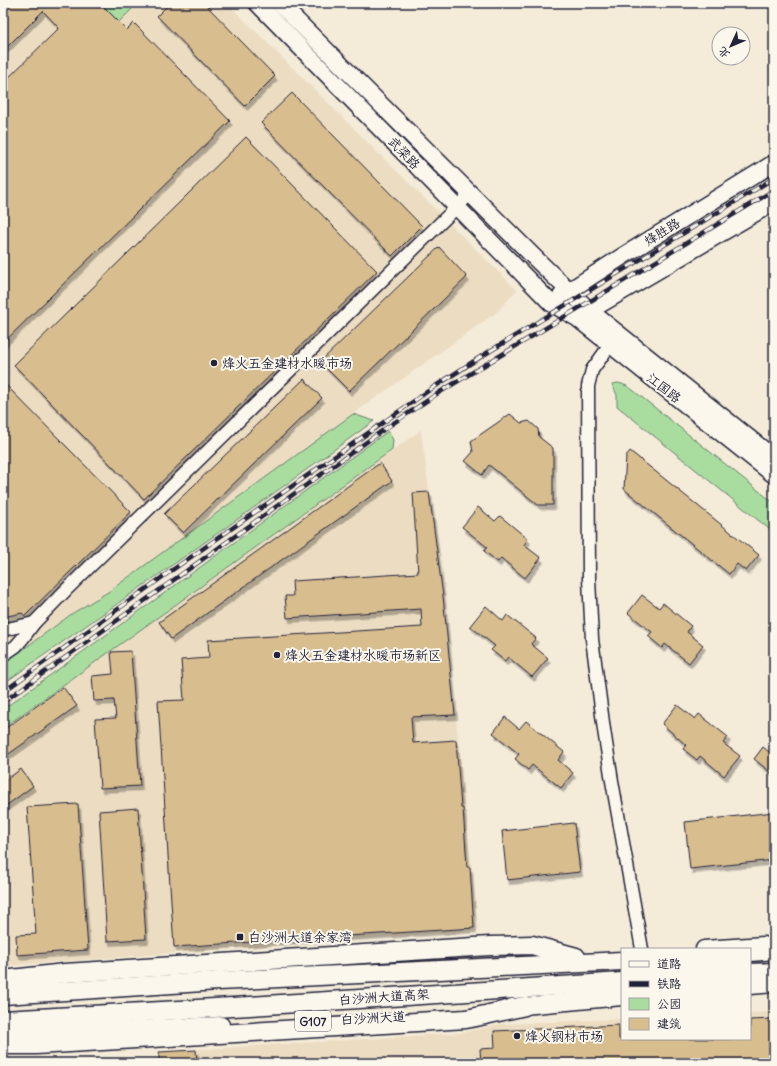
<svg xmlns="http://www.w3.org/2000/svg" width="777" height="1066" font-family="Delius,'LXGW WenKai TC',sans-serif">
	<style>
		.built { fill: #ecddc2 }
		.green { fill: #a9dd9f; stroke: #66806d }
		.building { fill: #d8bd8e; stroke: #22223b; filter: url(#shadow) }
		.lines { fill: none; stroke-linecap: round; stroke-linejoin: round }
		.minor-casing { stroke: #22223b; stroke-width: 15 }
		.major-casing { stroke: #22223b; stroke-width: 19 }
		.highway-casing { stroke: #22223b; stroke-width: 21 }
		.minor { stroke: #fbf7ec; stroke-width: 12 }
		.major { stroke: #fbf7ec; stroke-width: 16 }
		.highway { stroke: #fbf7ec; stroke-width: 18 }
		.rail-casing { stroke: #22223b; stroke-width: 4.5 }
		.rail { stroke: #fbf7ec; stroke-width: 3; stroke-dasharray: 9; stroke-linecap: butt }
		.poi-dot { fill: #22223b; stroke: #fbf7ec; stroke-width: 1.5 }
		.labels { text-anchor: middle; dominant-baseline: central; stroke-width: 4; stroke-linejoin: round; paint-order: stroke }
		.shield { fill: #fbf7ec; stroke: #636270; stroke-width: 1 }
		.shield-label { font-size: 12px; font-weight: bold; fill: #22223b }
		.street-label { font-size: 13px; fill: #22223b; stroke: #fbf7ec }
		.poi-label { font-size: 13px; fill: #22223b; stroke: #fbf7ec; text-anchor: start }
	</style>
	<defs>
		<filter id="shadow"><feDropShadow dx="2.5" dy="4.5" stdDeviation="0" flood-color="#0004"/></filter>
	</defs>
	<rect width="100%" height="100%" fill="#f4ebd9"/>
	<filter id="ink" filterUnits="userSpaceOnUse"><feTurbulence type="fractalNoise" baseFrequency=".025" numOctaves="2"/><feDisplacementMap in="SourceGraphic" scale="8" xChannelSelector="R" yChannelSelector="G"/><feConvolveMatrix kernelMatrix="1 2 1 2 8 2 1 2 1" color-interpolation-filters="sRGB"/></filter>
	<g filter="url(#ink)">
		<!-- built -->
		<g class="built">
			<path d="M3 3H74L105 35 138 3H227L517 290 497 312 353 414 108 592 73 613 3 664Z"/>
			<path d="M421 430 443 596 478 930 3 966V728Z"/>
			<path d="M774 1012V1063H159V1052L460 1033 501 1024 622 1019V1039H750V1013Z"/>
		</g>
		<!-- green -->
		<g class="green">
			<path d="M100 3H138L119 22Z"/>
			<path d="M618 383 622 384 629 387 774 503V533L617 406V395L612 384Z"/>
			<path d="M353 414 374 421 245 514 3 684V664L73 613 108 592Z"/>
			<path d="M388 431 393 440 392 450 3 728V709L152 602Z"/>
		</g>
		<!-- building -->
		<g class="building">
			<path d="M3 3H100L127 30 134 23 230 121 3 343V83L59 28 43 11 3 51Z"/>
			<path d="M170 3H204L275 76 245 106 157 16Z"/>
			<path d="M292 93 422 226 392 256 261 123Z"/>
			<path d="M246 137 377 271 144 499 14 365Z"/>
			<path d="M439 247 467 277 349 391 320 362Z"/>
			<path d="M304 379 322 398 183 533 164 514Z"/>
			<path d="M3 382 131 512 25 616 22 613 3 617Z"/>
			<path d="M510 414 521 423 529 421 538 429 539 437 553 448V505H538L489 465 482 475 465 461 473 452 471 441Z"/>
			<path d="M630 451 759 555 746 571 737 564 729 574 624 489 626 456Z"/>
			<path d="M380 463 392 481 171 639 159 622Z"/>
			<path d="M429 492 443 596 455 715 411 717 413 743 456 740 461 808H463L467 867H470L474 928 174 947 158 701 184 700 181 660 209 658 208 640 422 627 421 609 287 618 285 596H293L292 581 418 573 413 493Z"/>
			<path d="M478 507 495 521 500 516 528 539 524 545 541 558 525 578 501 558 498 562 484 551 487 547 462 527Z"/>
			<path d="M642 595 659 608 663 603 691 626 687 632 703 645 689 663 665 644 662 648 648 636 652 632 628 613Z"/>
			<path d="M486 606 503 621 507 615 536 638 531 644 548 658 532 677 508 657 505 661 491 650 495 646 470 626Z"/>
			<path d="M131 651 140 786 100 788 95 719 116 718 114 700 94 701 92 676 113 674 111 652Z"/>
			<path d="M63 687 77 706 3 758V730Z"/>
			<path d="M677 705 695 719 699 714 728 737 723 743 740 756 724 776 700 756 697 760 683 749 686 745 662 724Z"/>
			<path d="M505 717 519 729 526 721 564 752 558 760 573 773 561 788 532 765 528 770 515 759 519 754 493 733Z"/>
			<path d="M763 747 774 756V775L754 759Z"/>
			<path d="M21 769 33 786 3 808V782Z"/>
			<path d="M78 804 88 950 17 955 16 935 36 934 27 807Z"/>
			<path d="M138 808 146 939 107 941 99 811Z"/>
			<path d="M774 812V860L690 869 685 822Z"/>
			<path d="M574 823 580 872 507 880 502 831Z"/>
			<path d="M774 1019V1063H481L480 1049 495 1048 494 1031 619 1025V1039H750V1020Z"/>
			<path d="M196 1050 197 1063H159V1052Z"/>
		</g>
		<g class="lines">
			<defs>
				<g id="minor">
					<path d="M610 345 592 370 588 386 589 579 592 639 604 730 612 781 642 949"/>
					<path d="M3 630 34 623"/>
					<path d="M3 655 16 646 23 638 34 623 66 590 470 194"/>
				</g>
				<g id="major">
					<path d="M257 3 551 303 577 318 774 475"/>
					<path d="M279 3 537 260 590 311 774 458"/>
					<path d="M561 296 623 256 774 163"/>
					<path d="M582 315 774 202"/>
					<path d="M704 949 764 945"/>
					<path d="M750 986 774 984"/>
					<path d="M512 1007 622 997"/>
					<path d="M3 1035 221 1025"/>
				</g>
				<g id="highway">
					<path d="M750 952 774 950"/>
					<path d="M750 973 774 972"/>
					<path d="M3 980 65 973 490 946 532 945 576 957"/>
					<path d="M3 995 218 981 622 961"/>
					<path d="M3 1020 250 1006 622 982"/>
					<path d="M3 1045H36L466 1019 476 1017 525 1006"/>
				</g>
			</defs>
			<!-- minor casing -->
			<use href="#minor" class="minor-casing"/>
			<!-- major casing -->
			<use href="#major" class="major-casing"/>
			<!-- highway casing -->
			<use href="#highway" class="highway-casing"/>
			<!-- minor -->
			<use href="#minor" class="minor"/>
			<!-- major -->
			<use href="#major" class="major"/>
			<!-- highway -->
			<use href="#highway" class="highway"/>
			<defs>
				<g id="rail">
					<path d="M3 692 168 573 431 389 482 356 774 178"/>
					<path d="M3 702 386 428 440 392 774 190"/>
				</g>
			</defs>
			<!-- rail casing -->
			<use href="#rail" class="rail-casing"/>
			<!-- rail -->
			<use href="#rail" class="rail"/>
		</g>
	</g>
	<!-- markers -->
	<g class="poi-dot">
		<circle cx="214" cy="363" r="4"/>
		<circle cx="277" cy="655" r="4"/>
		<rect x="236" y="933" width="8" height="8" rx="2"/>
		<circle cx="517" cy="1036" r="4"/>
	</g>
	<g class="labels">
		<!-- shield labels -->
		<rect class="shield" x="295" y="1011" width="36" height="20" rx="3"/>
		<g class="shield-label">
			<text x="313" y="1021">G107</text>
		</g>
		<!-- street labels -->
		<g class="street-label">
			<text transform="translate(404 153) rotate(46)">武梁路</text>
			<text transform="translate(662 232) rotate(-32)">烽胜路</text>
			<text transform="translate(664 388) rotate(38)">江国路</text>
			<text transform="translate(384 997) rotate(-4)">白沙洲大道高架</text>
			<text transform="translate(373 1018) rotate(-3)">白沙洲大道</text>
		</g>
		<!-- poi labels -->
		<g class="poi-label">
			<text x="222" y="363">烽火五金建材水暖市场</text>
			<text x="285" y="655">烽火五金建材水暖市场新区</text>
			<text x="248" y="937">白沙洲大道余家湾</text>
			<text x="525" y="1036">烽火钢材市场</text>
		</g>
	</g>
	<!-- margin -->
	<rect width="777" height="1066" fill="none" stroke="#fbf7ec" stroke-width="16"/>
	<rect x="8" y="8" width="761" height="1050" fill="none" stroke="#22223b" stroke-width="1.5" filter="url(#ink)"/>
	<!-- legend -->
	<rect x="621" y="948" width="130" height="92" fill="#fbf7ec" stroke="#a4a2a5"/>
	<rect x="629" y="961" width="20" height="6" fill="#fbf7ec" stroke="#a4a2a5"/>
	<text x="657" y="968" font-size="12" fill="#22223b">道路</text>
	<rect x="629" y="981" width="20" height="6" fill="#22223b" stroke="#a4a2a5"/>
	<text x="657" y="988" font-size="12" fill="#22223b">铁路</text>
	<rect x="629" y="998" width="20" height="12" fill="#a9dd9f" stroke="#a4a2a5"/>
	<text x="657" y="1008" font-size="12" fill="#22223b">公园</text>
	<rect x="629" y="1018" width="20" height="12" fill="#d8bd8e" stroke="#a4a2a5"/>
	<text x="657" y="1028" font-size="12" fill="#22223b">建筑</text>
	<!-- north arrow -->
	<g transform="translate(731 46) rotate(226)"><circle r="19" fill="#fbf7ec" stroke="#a4a2a5"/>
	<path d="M0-3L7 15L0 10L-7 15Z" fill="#22223b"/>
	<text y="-6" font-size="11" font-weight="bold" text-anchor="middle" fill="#22223b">北</text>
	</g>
</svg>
